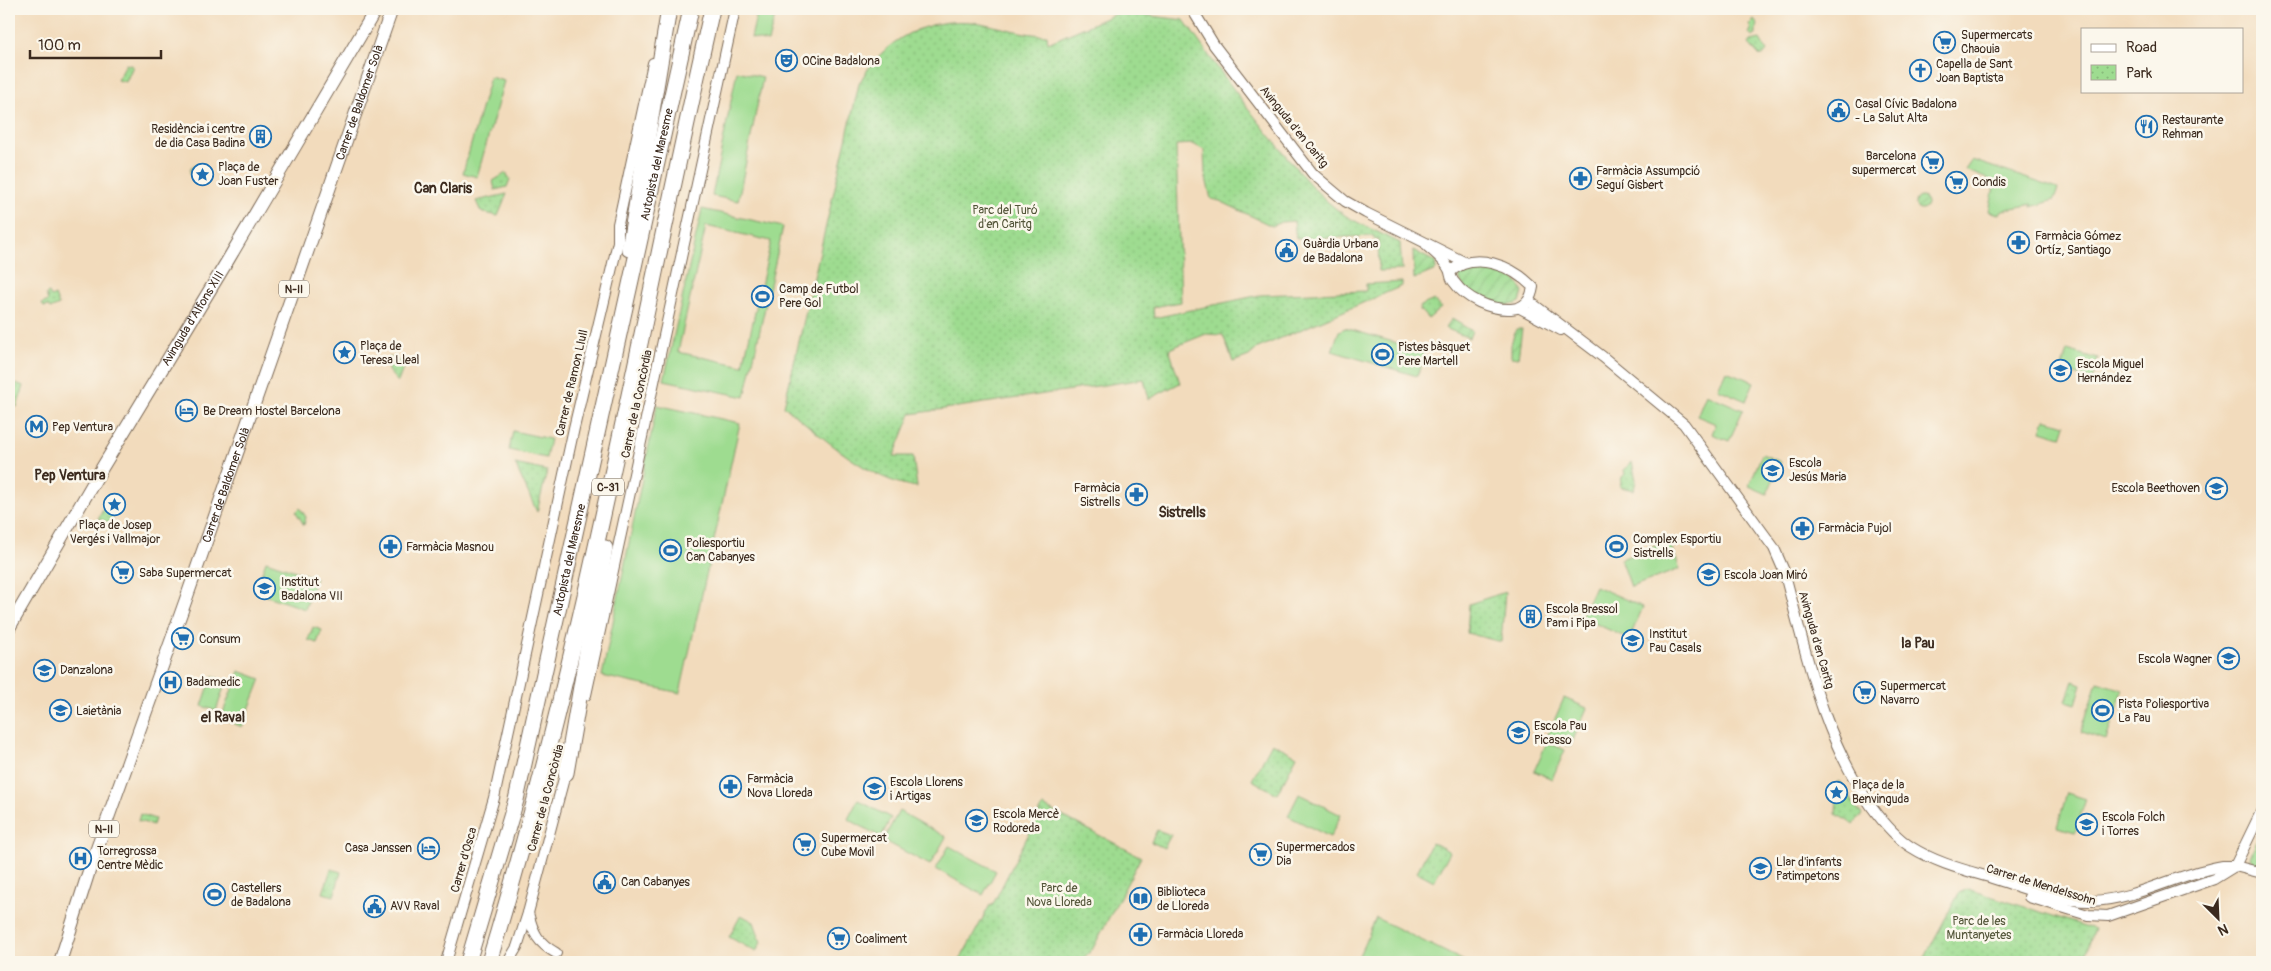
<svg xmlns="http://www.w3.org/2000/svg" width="2271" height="971" font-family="Pangolin,sans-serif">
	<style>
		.grass { fill: #9edc90; stroke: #6c8357; fill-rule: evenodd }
		.park { fill: url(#park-dots); stroke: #6c8357 }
		.garden { fill: url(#garden-furrows); stroke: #6c8357 }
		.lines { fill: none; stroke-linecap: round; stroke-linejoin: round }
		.tertiary-casing { stroke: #7b6855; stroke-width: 12 }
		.primary-casing { stroke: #7b6855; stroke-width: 14 }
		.motorway-casing { stroke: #7b6855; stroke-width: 17 }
		.tertiary { stroke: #fff; stroke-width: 10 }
		.primary { stroke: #fff; stroke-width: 12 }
		.motorway { stroke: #fff; stroke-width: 15 }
		.labels { text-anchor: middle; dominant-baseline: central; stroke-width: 5; stroke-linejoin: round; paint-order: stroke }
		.shield { fill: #fbf7ec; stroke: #75685c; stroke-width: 1 }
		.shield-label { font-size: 11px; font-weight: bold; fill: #3b2a1e }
		.poi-label { font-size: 12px; fill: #3b2a1e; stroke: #fbf7ec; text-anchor: start }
		.street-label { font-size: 12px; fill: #3b2a1e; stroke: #fbf7ec }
		.park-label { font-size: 12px; fill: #54563a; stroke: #fbf7ec }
		.neighbourhood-label { font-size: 14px; font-weight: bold; fill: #3b2a1e; stroke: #fbf7ec }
	</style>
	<defs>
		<pattern id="park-dots" width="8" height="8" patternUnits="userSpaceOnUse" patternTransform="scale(1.25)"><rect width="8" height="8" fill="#9edc90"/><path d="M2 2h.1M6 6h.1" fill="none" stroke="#89bd7c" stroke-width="1.8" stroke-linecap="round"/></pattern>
		<pattern id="garden-furrows" width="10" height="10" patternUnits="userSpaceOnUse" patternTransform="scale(1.25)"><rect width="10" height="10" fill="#9edc90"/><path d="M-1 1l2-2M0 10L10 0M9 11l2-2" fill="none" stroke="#89bd7c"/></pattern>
	</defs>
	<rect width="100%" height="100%" fill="#fbf7ec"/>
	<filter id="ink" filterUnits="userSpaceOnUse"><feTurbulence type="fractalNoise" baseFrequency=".02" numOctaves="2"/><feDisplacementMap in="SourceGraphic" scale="10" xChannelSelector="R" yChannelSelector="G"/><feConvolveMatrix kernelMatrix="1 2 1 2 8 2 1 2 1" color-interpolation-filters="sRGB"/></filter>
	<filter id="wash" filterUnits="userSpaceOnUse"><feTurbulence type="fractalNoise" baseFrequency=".0096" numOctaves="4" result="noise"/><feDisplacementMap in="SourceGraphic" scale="20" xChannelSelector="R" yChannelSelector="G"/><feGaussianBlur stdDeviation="1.12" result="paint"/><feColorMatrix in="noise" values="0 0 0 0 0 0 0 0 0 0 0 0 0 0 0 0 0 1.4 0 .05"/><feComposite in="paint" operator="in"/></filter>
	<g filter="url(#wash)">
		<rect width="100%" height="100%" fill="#f2dbbc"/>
		<!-- grass -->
		<g class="grass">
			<path d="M757 12 775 16 768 42 751 38Z"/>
			<path d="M737 71 763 77 738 201 712 196Z"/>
			<path d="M490 77 504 81 477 177 463 173Z"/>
			<path d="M1972 160 2058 189 2054 200 2032 207 2033 204 2007 209 1998 214 1989 211 1995 182 1965 170Z"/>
			<path d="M702 209 783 227 745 397 664 380ZM706 226 771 241 743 366 678 352Z"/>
			<path d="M1345 328 1421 350 1424 356 1417 376 1332 351 1339 331Z"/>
			<path d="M2067 350 2098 359 2092 380 2061 371Z"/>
			<path d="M1726 371 1754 382 1746 401 1718 389Z"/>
			<path d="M1706 394 1743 410 1729 441 1712 434 1716 424 1697 416Z"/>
			<path d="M657 405 740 423 680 693 602 676Z"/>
			<path d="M2045 419 2065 425 2061 437 2041 431Z"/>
			<path d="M513 431 550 439 546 458 509 450Z"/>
			<path d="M1762 454 1781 462 1767 494 1749 486Z"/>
			<path d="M1669 541 1680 569 1631 587 1621 559Z"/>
			<path d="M266 561 316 578 305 609 255 592Z"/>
			<path d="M1595 586 1643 607 1629 639 1581 617Z"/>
			<path d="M239 671 261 679 242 727 221 718Z"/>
			<path d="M212 676 226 681 216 711 202 706Z"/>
			<path d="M2097 682 2123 690 2106 740 2081 732Z"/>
			<path d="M1564 698 1587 708 1570 747 1547 737Z"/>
			<path d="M1547 742 1565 750 1552 779 1534 771Z"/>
			<path d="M2067 793 2086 799 2075 832 2057 827Z"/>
			<path d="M1299 794 1341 815 1330 837 1288 816Z"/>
			<path d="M858 800 891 818 881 837 848 819Z"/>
			<path d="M899 811 946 837 930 865 883 840Z"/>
			<path d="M949 846 996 871 983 895 936 869Z"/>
			<path d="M1376 918 1466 962H1356Z"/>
		</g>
		<!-- park -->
		<g class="park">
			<path d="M1120 12 1184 20C1214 64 1246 107 1280 148 1299 172 1320 199 1346 216 1363 226 1383 234 1400 243L1402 270 1379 271 1378 239H1374V236L1296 239 1294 221 1281 222 1272 226 1220 201 1211 199 1205 174 1204 150 1193 144 1176 145 1181 302 1153 307 1154 318 1260 295 1366 291V284L1402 282V286L1258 348 1249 356 1233 362 1223 335 1206 334 1169 349 1180 383 1149 399 1144 379 911 414 894 456H913L917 487C868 481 822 436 784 406L859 84C882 39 929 15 980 23 1002 27 1024 35 1047 35L1048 43Z"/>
			<path d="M1754 20 1758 25 1756 30V35L1752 37 1749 34 1751 29 1749 25Z"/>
			<path d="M1760 39 1767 51 1763 56H1760L1749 44 1751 41Z"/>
			<path d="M126 64 133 66 126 82 117 80Z"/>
			<circle cx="197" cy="172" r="7"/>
			<path d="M506 173 510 179 507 187 495 190 493 181Z"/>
			<path d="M507 194 498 216 481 212 476 201Z"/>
			<path d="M49 293 51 297 55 295 59 305 50 309 48 306 44 307 42 304 48 301 46 294Z"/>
			<path d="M1434 300 1441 308 1428 319 1420 310V306Z"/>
			<path d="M389 357 405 363 398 382 388 371Z"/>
			<path d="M12 382 24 386 17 407 9 404V392Z"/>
			<path d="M1632 462 1636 480 1634 490 1620 487 1622 477 1625 474 1624 470Z"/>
			<path d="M515 464 547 471 537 512Z"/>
			<path d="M104 508 108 511 111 508 115 511 110 523 98 519Z"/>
			<path d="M300 508 306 517 304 525 296 512Z"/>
			<path d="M1505 592 1501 642 1467 633 1469 604Z"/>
			<path d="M313 627 322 630 317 643 308 640Z"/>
			<path d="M2073 681 2082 684 2076 704 2066 701Z"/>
			<path d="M1272 743 1297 756 1277 794 1252 780Z"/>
			<path d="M1838 780 1862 815 1853 824 1836 814Z"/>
			<path d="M1043 806 1141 857 1092 950 1079 962H959L990 905 992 906Z"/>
			<path d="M140 814 155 819 153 825 138 821Z"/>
			<path d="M2262 829V866L2253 862 2250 857Z"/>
			<path d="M1157 830 1171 835 1164 848 1151 842Z"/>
			<path d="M1432 842 1450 852 1434 881 1417 872Z"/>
			<path d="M331 869 341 872 334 896 323 893Z"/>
			<path d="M1968 889 2094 929 2083 962H1922L1959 893Z"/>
			<path d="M741 915 754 922 761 942 756 952 729 937Z"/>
		</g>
		<!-- garden -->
		<g class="garden">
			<circle cx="1921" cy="203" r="6"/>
			<path d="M1413 250 1435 262 1436 270 1414 279Z"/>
			<path d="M1479 265C1496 268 1516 274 1523 292L1520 302C1502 312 1462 297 1459 276L1463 268Z"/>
			<path d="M1452 319 1472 331 1469 338 1445 328Z"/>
			<path d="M1516 329H1522L1518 358 1511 357V344Z"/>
		</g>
	</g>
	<g filter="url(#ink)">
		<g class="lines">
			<defs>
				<g id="tertiary">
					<path d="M1192 9 1214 45 1313 174 1345 201 1366 213 1464 262"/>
					<path d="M1427 246C1434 252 1447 262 1450 272 1451 276 1451 279 1454 282 1466 299 1490 310 1511 309 1525 308 1531 300 1533 287 1512 266 1475 250 1450 272"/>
					<path d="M1529 301 1603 357 1684 424 1763 533 1774 548 1784 571C1806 652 1822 737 1872 807 1883 822 1895 837 1911 847 1936 863 1965 870 1992 878 2025 888 2057 902 2092 901 2138 899 2178 873 2223 866H2235L2262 873"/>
					<path d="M1520 308 1561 330"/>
					<path d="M586 695 735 9"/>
					<path d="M2029 897 2088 915 2108 916 2214 879 2235 866 2262 810"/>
					<path d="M528 913C533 933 538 943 556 953"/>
					<path d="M446 962 494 798 574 428 618 242V224L653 63"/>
					<path d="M508 962 517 947 528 913 567 767"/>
				</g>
				<g id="primary">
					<path id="s1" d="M9 628 102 468 228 260 376 9"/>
					<path id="s2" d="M60 962 89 871 185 602 392 9"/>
				</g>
				<g id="motorway">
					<path d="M629 249 669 9"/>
					<path d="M566 773 605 548"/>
					<path id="s3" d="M468 962 516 800 691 9"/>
					<path d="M489 962C584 650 640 327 712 9"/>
				</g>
			</defs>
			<!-- tertiary casing -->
			<use href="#tertiary" class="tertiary-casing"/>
			<!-- primary casing -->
			<use href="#primary" class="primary-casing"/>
			<!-- motorway casing -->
			<use href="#motorway" class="motorway-casing"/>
			<!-- tertiary -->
			<use href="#tertiary" class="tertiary"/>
			<!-- primary -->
			<use href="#primary" class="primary"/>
			<!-- motorway -->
			<use href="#motorway" class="motorway"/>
		</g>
	</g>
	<!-- icons -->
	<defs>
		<symbol id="supermarket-ring" viewBox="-11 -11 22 22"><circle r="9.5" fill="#fbf7ec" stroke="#1f6fb2" stroke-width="1.5"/><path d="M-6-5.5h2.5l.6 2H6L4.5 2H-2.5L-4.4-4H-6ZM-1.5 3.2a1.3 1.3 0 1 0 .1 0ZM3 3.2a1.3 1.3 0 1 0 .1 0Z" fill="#1f6fb2"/></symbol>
		<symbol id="theatre-ring" viewBox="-11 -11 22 22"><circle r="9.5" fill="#fbf7ec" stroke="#1f6fb2" stroke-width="1.5"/><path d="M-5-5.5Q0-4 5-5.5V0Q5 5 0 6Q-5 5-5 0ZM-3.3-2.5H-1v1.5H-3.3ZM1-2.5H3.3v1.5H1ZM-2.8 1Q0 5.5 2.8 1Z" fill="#1f6fb2"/></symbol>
		<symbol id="church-ring" viewBox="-11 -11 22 22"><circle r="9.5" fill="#fbf7ec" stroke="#1f6fb2" stroke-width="1.5"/><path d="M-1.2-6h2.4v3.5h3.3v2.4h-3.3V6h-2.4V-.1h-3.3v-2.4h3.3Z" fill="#1f6fb2"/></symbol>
		<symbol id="civic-ring" viewBox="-11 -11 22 22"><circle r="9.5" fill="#fbf7ec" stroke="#1f6fb2" stroke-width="1.5"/><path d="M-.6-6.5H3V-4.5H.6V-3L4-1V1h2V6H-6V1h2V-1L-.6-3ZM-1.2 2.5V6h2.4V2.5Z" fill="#1f6fb2"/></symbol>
		<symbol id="restaurant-ring" viewBox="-11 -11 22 22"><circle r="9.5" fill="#fbf7ec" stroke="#1f6fb2" stroke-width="1.5"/><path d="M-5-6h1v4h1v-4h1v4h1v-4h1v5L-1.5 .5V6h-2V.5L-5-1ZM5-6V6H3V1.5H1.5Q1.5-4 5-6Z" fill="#1f6fb2"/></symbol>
		<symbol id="building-ring" viewBox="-11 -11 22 22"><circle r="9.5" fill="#fbf7ec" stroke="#1f6fb2" stroke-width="1.5"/><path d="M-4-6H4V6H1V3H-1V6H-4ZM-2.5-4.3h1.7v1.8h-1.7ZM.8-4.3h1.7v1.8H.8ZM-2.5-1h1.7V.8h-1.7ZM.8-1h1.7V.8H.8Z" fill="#1f6fb2"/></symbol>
		<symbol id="sight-ring" viewBox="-11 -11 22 22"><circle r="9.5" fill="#fbf7ec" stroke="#1f6fb2" stroke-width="1.5"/><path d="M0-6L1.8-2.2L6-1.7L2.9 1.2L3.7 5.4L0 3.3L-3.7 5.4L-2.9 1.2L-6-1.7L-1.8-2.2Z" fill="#1f6fb2"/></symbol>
		<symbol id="pharmacy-ring" viewBox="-11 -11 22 22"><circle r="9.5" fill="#fbf7ec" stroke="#1f6fb2" stroke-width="1.5"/><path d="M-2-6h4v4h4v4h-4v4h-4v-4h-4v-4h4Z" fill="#1f6fb2"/></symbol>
		<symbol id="stadium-ring" viewBox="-11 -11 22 22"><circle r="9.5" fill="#fbf7ec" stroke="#1f6fb2" stroke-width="1.5"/><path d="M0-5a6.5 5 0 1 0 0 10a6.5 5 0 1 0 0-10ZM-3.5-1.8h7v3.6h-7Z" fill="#1f6fb2"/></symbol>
		<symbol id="school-ring" viewBox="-11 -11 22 22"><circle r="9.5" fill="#fbf7ec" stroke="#1f6fb2" stroke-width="1.5"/><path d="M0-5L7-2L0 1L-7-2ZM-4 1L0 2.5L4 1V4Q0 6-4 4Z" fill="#1f6fb2"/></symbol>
		<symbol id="hotel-ring" viewBox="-11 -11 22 22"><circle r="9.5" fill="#fbf7ec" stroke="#1f6fb2" stroke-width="1.5"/><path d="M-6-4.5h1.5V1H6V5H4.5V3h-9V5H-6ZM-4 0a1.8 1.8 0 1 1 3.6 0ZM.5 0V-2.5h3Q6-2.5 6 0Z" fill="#1f6fb2"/></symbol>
		<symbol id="metro-ring" viewBox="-11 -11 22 22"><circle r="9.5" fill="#fbf7ec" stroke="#1f6fb2" stroke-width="1.5"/><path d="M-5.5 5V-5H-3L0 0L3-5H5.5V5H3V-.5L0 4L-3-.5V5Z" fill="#1f6fb2"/></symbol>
		<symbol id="hospital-ring" viewBox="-11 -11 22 22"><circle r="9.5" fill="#fbf7ec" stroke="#1f6fb2" stroke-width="1.5"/><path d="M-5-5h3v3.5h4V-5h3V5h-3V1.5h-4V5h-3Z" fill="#1f6fb2"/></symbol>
		<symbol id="library-ring" viewBox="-11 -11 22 22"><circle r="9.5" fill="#fbf7ec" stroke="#1f6fb2" stroke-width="1.5"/><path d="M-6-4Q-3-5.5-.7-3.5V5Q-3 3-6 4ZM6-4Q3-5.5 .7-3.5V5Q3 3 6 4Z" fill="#1f6fb2"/></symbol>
	</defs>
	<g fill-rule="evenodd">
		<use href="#supermarket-ring" x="1932" y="30" width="25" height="25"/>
		<use href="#theatre-ring" x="774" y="48" width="25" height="25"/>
		<use href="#church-ring" x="1908" y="58" width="25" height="25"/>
		<use href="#civic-ring" x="1826" y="98" width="25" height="25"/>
		<use href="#restaurant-ring" x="2134" y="114" width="25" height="25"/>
		<use href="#building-ring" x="248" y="124" width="25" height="25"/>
		<use href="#supermarket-ring" x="1920" y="150" width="25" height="25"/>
		<use href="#sight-ring" x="190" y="162" width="25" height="25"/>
		<use href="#pharmacy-ring" x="1568" y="166" width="25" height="25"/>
		<use href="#supermarket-ring" x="1944" y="170" width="25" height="25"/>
		<use href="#pharmacy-ring" x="2006" y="230" width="25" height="25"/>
		<use href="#civic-ring" x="1274" y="238" width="25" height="25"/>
		<use href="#stadium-ring" x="750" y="284" width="25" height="25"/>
		<use href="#sight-ring" x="332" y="340" width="25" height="25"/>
		<use href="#stadium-ring" x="1370" y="342" width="25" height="25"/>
		<use href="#school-ring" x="2048" y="358" width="25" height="25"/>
		<use href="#hotel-ring" x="174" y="398" width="25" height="25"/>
		<use href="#metro-ring" x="24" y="414" width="25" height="25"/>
		<use href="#school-ring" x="1760" y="458" width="25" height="25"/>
		<use href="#school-ring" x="2204" y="476" width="25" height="25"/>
		<use href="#pharmacy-ring" x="1124" y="482" width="25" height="25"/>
		<use href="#sight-ring" x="102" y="492" width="25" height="25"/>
		<use href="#pharmacy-ring" x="1790" y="516" width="25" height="25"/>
		<use href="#stadium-ring" x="1604" y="534" width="25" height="25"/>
		<use href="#pharmacy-ring" x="378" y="534" width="25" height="25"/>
		<use href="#stadium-ring" x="658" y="538" width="25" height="25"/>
		<use href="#supermarket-ring" x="110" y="560" width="25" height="25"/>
		<use href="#school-ring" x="1696" y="562" width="25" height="25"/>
		<use href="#school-ring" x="252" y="576" width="25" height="25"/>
		<use href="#building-ring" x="1518" y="604" width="25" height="25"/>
		<use href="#supermarket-ring" x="170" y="626" width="25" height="25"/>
		<use href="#school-ring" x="1620" y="628" width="25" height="25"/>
		<use href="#school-ring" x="2216" y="646" width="25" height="25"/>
		<use href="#school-ring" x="32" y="658" width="25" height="25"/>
		<use href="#hospital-ring" x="158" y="670" width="25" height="25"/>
		<use href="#supermarket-ring" x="1852" y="680" width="25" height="25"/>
		<use href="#school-ring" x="48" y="698" width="25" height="25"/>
		<use href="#stadium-ring" x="2090" y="698" width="25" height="25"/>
		<use href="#school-ring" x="1506" y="720" width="25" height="25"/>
		<use href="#pharmacy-ring" x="718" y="774" width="25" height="25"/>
		<use href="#school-ring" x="862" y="776" width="25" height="25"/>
		<use href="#sight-ring" x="1824" y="780" width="25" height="25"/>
		<use href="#school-ring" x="964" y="808" width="25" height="25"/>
		<use href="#school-ring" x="2074" y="812" width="25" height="25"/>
		<use href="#supermarket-ring" x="792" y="832" width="25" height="25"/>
		<use href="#hotel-ring" x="416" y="836" width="25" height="25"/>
		<use href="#supermarket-ring" x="1248" y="842" width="25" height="25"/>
		<use href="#hospital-ring" x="68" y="846" width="25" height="25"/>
		<use href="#school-ring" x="1748" y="856" width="25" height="25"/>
		<use href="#civic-ring" x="592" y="870" width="25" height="25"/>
		<use href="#stadium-ring" x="202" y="882" width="25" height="25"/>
		<use href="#library-ring" x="1128" y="886" width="25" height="25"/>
		<use href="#civic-ring" x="362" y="894" width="25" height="25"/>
		<use href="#pharmacy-ring" x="1128" y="922" width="25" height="25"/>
		<use href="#supermarket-ring" x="826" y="926" width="25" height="25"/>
	</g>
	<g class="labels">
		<!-- shield labels -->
		<g class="shield">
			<rect x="279" y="280.5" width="30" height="17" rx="4"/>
			<rect x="592" y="478.5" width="32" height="17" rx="4"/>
			<rect x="89" y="820.5" width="30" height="17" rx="4"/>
		</g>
		<g class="shield-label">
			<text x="294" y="289">N-II</text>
			<text x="608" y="487">C-31</text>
			<text x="104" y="829">N-II</text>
		</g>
		<!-- poi labels -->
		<g class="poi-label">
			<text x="1961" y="35">Supermercats<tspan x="1961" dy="14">Chaouia</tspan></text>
			<text x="802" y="61">OCine Badalona</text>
			<text x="1936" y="64">Capella de Sant<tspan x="1936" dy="14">Joan Baptista</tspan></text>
			<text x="1855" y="104">Casal Cívic Badalona<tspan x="1855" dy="14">- La Salut Alta</tspan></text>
			<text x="2162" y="120">Restaurante<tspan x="2162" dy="14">Rehman</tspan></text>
			<text x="245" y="129" text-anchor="end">Residència i centre<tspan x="245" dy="14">de dia Casa Badina</tspan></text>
			<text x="1916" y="156" text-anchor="end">Barcelona<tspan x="1916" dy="14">supermercat</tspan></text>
			<text x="218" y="167">Plaça de<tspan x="218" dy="14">Joan Fuster</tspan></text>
			<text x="1596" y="171">Farmàcia Assumpció<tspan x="1596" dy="14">Seguí Gisbert</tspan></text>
			<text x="1972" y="182">Condis</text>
			<text x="2035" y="236">Farmàcia Gómez<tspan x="2035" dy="14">Ortíz, Santiago</tspan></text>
			<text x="1303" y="244">Guàrdia Urbana<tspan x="1303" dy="14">de Badalona</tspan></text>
			<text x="779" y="289">Camp de Futbol<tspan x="779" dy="14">Pere Gol</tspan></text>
			<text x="360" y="346">Plaça de<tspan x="360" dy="14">Teresa Lleal</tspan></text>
			<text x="1398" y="347">Pistes bàsquet<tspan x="1398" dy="14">Pere Martell</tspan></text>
			<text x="2077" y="364">Escola Miguel<tspan x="2077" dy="14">Hernández</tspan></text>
			<text x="203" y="411">Be Dream Hostel Barcelona</text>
			<text x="52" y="427">Pep Ventura</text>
			<text x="1789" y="463">Escola<tspan x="1789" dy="14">Jesús Maria</tspan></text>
			<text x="1120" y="488" text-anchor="end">Farmàcia<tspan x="1120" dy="14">Sistrells</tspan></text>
			<text x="2200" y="488" text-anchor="end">Escola Beethoven</text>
			<text x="115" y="525" text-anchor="middle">Plaça de Josep<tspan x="115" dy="14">Vergés i Vallmajor</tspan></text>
			<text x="1818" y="528">Farmàcia Pujol</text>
			<text x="1633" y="539">Complex Esportiu<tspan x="1633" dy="14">Sistrells</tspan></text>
			<text x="686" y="543">Poliesportiu<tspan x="686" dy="14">Can Cabanyes</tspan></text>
			<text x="406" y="547">Farmàcia Masnou</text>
			<text x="139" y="573">Saba Supermercat</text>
			<text x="1724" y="575">Escola Joan Miró</text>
			<text x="281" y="582">Institut<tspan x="281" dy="14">Badalona VII</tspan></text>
			<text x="1546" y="609">Escola Bressol<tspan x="1546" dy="14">Pam i Pipa</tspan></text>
			<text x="1649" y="634">Institut<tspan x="1649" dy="14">Pau Casals</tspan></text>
			<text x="199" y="639">Consum</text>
			<text x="2212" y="659" text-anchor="end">Escola Wagner</text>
			<text x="60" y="670">Danzalona</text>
			<text x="186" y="682">Badamedic</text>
			<text x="1880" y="686">Supermercat<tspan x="1880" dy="14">Navarro</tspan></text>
			<text x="2118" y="704">Pista Poliesportiva<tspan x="2118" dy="14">La Pau</tspan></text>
			<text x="76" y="711">Laietània</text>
			<text x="1534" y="726">Escola Pau<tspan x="1534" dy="14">Picasso</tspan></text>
			<text x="747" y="779">Farmàcia<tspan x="747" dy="14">Nova Lloreda</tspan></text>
			<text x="890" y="782">Escola Llorens<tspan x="890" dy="14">i Artigas</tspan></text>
			<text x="1852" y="785">Plaça de la<tspan x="1852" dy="14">Benvinguda</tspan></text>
			<text x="993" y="814">Escola Mercè<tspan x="993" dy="14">Rodoreda</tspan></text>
			<text x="2102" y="817">Escola Folch<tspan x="2102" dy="14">i Torres</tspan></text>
			<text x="821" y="838">Supermercat<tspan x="821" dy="14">Cube Movil</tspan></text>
			<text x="1276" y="847">Supermercados<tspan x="1276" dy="14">Dia</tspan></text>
			<text x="412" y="848" text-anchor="end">Casa Janssen</text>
			<text x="97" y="851">Torregrossa<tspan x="97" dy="14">Centre Mèdic</tspan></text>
			<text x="1776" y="862">Llar d'infants<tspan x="1776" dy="14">Patimpetons</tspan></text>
			<text x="621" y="882">Can Cabanyes</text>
			<text x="231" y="888">Castellers<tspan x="231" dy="14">de Badalona</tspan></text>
			<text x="1157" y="892">Biblioteca<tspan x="1157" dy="14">de Lloreda</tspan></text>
			<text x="390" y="906">AVV Raval</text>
			<text x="1157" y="934">Farmàcia Lloreda</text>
			<text x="855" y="939">Coaliment</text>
		</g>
		<!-- street labels -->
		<g class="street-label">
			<text stroke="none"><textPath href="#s2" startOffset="910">Carrer de Baldomer Solà</textPath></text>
			<text transform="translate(1294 127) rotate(51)">Avinguda d'en Caritg</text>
			<text stroke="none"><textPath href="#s3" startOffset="820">Autopista del Maresme</textPath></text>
			<text stroke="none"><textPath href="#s1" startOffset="360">Avinguda d'Alfons XIII</textPath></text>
			<text transform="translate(572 383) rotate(-77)">Carrer de Ramon Llull</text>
			<text transform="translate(637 404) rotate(-78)">Carrer de la Concòrdia</text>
			<text stroke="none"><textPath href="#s2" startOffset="505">Carrer de Baldomer Solà</textPath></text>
			<text stroke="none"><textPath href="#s3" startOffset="415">Autopista del Maresme</textPath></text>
			<text transform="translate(1816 640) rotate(74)">Avinguda d'en Caritg</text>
			<text transform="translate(546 798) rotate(-75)">Carrer de la Concòrdia</text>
			<text transform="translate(464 860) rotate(-74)">Carrer d'Osca</text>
			<text transform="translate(2041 885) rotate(17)">Carrer de Mendelssohn</text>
		</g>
		<!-- park labels -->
		<g class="park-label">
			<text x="1005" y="210">Parc del Turó<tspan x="1005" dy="14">d'en Caritg</tspan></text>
			<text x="1059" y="888">Parc de<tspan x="1059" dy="14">Nova Lloreda</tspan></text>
			<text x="1979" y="921">Parc de les<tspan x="1979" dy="14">Muntanyetes</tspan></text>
		</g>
		<!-- neighbourhood labels -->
		<g class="neighbourhood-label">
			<text x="443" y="188">Can Claris</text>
			<text x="70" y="475">Pep Ventura</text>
			<text x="1182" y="512">Sistrells</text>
			<text x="1918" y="643">la Pau</text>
			<text x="223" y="717">el Raval</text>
		</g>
	</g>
	<!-- margin -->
	<rect width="2271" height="971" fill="none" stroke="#fbf7ec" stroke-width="30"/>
	<!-- legend -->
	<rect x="2081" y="28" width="162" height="65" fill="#fbf7ec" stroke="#aea59a"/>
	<rect x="2091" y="44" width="25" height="8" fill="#ffffff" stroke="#aea59a"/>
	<text x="2126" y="52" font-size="15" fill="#3b2a1e">Road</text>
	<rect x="2091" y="65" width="25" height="15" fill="url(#park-dots)" stroke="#aea59a"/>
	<text x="2126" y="78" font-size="15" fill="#3b2a1e">Park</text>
	<!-- north arrow -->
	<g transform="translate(2218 918) rotate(156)" stroke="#fbf7ec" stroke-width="4" paint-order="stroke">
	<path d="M0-4L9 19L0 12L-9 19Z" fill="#3b2a1e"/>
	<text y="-8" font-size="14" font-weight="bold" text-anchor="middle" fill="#3b2a1e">N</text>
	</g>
	<!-- scale -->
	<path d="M30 50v8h131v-8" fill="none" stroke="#3b2a1e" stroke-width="2.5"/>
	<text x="38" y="50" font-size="15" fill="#3b2a1e" stroke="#fbf7ec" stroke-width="4" paint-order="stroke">100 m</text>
</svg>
